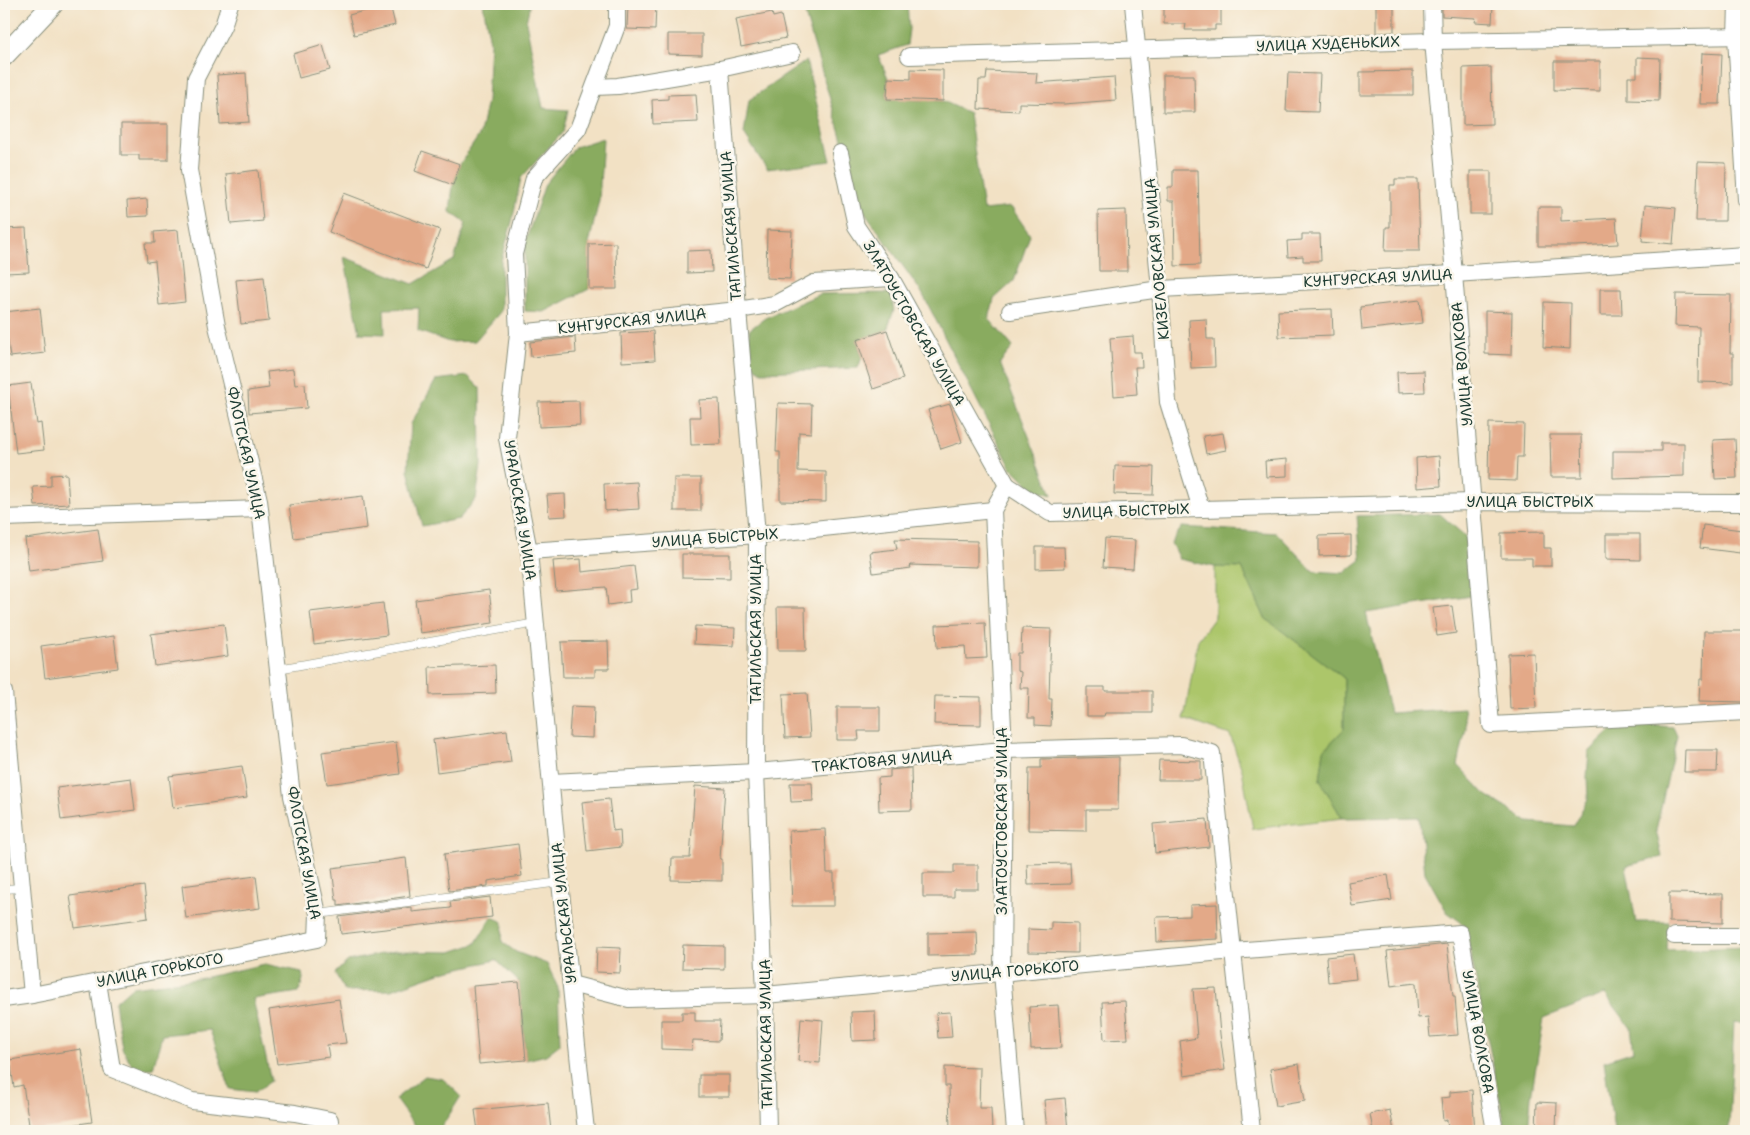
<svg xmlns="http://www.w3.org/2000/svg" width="1750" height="1135" font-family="'Shantell Sans',sans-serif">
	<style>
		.green { fill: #acc66b; stroke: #668250 }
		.forest { fill: #89ab5f; stroke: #54744a }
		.building { fill: #e3a988 }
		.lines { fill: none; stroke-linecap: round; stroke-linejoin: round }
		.service-casing { stroke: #888f7c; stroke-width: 9 }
		.minor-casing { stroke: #888f7c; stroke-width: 18 }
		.tertiary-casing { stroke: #888f7c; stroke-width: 22 }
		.service { stroke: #fff; stroke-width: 8 }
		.minor { stroke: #fff; stroke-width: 16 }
		.tertiary { stroke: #fff; stroke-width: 20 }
		.labels { text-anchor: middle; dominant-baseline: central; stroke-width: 5; stroke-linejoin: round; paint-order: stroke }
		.street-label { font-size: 15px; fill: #1f3d34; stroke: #fbf7ec }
	</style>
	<rect width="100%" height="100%" fill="#fbf7ec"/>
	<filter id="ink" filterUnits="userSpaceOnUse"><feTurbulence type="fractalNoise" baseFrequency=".02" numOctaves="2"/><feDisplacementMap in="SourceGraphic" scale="10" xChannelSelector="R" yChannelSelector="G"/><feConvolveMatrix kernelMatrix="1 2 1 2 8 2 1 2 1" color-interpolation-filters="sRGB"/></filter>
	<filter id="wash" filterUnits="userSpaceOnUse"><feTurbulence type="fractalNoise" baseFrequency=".0096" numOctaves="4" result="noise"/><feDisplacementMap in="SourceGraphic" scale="20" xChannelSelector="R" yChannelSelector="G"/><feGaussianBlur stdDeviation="1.12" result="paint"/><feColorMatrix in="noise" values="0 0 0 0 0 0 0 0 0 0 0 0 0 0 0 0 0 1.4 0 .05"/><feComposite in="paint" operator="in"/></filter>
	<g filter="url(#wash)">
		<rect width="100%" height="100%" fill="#f2e1c4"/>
		<!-- green -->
		<path class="green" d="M1215 567 1242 568 1265 618 1344 678V729L1324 750 1320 780 1342 818 1253 829 1242 770 1230 735 1184 719 1198 640 1215 617Z"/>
		<!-- forest -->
		<g class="forest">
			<path d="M483 4H530L526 22 543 108 568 110 563 132 521 178 512 222 501 261V311L475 341 449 342 418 331 419 308 384 309 385 334 360 333 344 257 413 284 454 260 466 223 450 212 453 185 460 164 480 134 487 101 490 42Z"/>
			<path d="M802 4H907L909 29 907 45 878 55 888 78 887 99 943 101 969 113 983 210 1011 207 1030 235 1014 281 994 299 989 319 1013 347 1000 363 1052 495 1034 490 1011 467 922 293 862 208Z"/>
			<path d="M806 61 831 161 767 169 744 134 749 100Z"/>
			<path d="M603 138 599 200 589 244V289L544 312 525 311V243L545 184 575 147Z"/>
			<path d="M891 293 894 310 887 330 857 340 862 357 858 368 762 372 751 365 749 330 765 318 820 294Z"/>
			<path d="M468 376 480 388 481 465 476 499 459 519 422 526 408 470 411 424 436 380Z"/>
			<path d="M1440 514 1466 537 1471 596 1366 613 1390 713 1464 708 1466 728 1458 765 1485 794 1528 822 1573 826 1588 799 1587 777 1589 752 1612 730 1647 725 1673 727 1677 736 1656 830 1662 857 1626 866 1636 922H1669L1667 950 1746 947V1024L1734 1022 1729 1128 1714 1131H1614L1604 1061 1634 1051 1631 1028 1605 994 1544 1018 1531 1097 1528 1131H1506L1465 925 1447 912 1425 873 1419 817 1342 818 1320 780 1324 750 1344 729V678L1265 618 1242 568 1215 567 1179 559 1171 543 1182 527 1277 533 1313 571 1344 573 1361 560 1357 516Z"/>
			<path d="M492 917 503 922 502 942 516 952 547 964 558 988 560 1044 546 1055 526 1060 519 982 496 960 442 972 391 990 345 991 335 973 348 961 395 951 451 952 475 944Z"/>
			<path d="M265 964 302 972 303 979 299 992 253 999 271 1081 255 1092 230 1089 210 1030 162 1035 153 1068 135 1070 122 1048 115 1002 132 987 198 979Z"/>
			<path d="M425 1076 443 1079 461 1096 439 1131H421L411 1121 395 1099Z"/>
		</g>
		<g id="blocks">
			<!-- building -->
			<g class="building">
				<path d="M390 4 395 25 354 35 349 15Z"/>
				<path d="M628 4H656L655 30 627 29Z"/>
				<path d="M1164 4H1221V25H1215V30H1185L1186 24H1164Z"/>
				<path d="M1376 4H1394V32L1376 33Z"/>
				<path d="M1442 4H1493L1492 23 1475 22 1476 18 1442 16Z"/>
				<path d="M772 12 773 17 781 15 786 38 741 47 736 19Z"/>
				<path d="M668 34H702V55L668 54Z"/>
				<path d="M323 45 330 70 299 78 293 54Z"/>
				<path d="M1702 53 1722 54 1720 104H1700Z"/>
				<path d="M1637 57 1660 58 1659 101 1628 100V77H1637Z"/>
				<path d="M1554 61H1600V91L1554 90Z"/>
				<path d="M1491 67 1492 124 1463 125V68Z"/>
				<path d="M911 69 943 70V101L887 99 888 78 911 79Z"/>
				<path d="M987 71 1037 73 1036 83 1114 77 1116 100 1064 104 1019 103V111L978 109 979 80H986Z"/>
				<path d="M1413 71V95H1360V72Z"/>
				<path d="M246 73 249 122 220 124 217 75Z"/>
				<path d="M1288 73 1320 74 1318 112 1286 111Z"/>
				<path d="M1163 75H1194L1195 112H1163Z"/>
				<path d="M696 94 698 122 653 124 652 100 668 99V95Z"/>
				<path d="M121 124H168V160H139V155H121Z"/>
				<path d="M422 151 460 164 453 185 415 171Z"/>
				<path d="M1698 162 1726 163 1725 221H1696Z"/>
				<path d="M258 170 263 221 231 224 226 174Z"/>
				<path d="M1173 170H1198L1200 265 1175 266 1174 201H1168V187H1173Z"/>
				<rect x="1470" y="171" width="21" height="43"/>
				<path d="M1395 179H1418L1420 251H1385L1386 227H1390V185H1395Z"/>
				<path d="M344 193 440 230 426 269 329 232Z"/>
				<path d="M147 199 148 216 128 217 127 201Z"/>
				<path d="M1645 205 1676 208 1673 244 1642 241Z"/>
				<path d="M1538 207H1561V221L1616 218 1618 244 1575 246H1538Z"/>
				<path d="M1126 210 1127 271H1099L1098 211Z"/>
				<path d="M26 228 29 272 4 273V229Z"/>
				<path d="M178 230 185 302 159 305 155 261 147 262 145 243H155L154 232Z"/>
				<path d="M767 230 792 231 790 279 766 278Z"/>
				<path d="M1302 234H1320L1321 261H1303V256L1288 257 1287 241 1302 240Z"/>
				<path d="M616 243 617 289H589V244Z"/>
				<path d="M711 250 712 272 687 273V251Z"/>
				<path d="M264 277 269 321 241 324 236 280Z"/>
				<path d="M1600 289H1621L1622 315H1600Z"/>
				<path d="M1676 294 1731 295 1730 353H1733V383L1698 382 1699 327 1675 326Z"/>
				<path d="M1420 300 1423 323 1362 330 1360 307Z"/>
				<path d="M1544 302 1571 303 1570 349 1543 347Z"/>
				<path d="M40 308 45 353 10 357 4 312Z"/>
				<path d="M1332 309 1333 335 1279 337 1278 311Z"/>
				<path d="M1485 311 1512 312 1511 355 1485 354Z"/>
				<path d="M1206 319 1207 339H1214L1215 367 1191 368 1189 320Z"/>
				<path d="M887 330 903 379 873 389 857 340Z"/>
				<path d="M653 331 655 360 622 362 621 333Z"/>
				<path d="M1133 336 1134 352H1141L1142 367H1135L1137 394 1114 396 1110 338Z"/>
				<path d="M575 337 576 353 531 357 530 342Z"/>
				<path d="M293 369 295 385 305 384 307 408 249 413 248 391 269 388 267 372Z"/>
				<path d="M1424 371 1425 392 1398 393 1397 372Z"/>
				<path d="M31 383 37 424 41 423 44 450 16 453 8 386Z"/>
				<path d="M719 399 721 444 691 445 690 417H700L699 400Z"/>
				<path d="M579 401 580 425 539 427 538 402Z"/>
				<path d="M778 403 812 404 811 433 799 432 798 471 826 472V502L780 501V452H776Z"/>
				<path d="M950 404 962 442 941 449 928 410Z"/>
				<path d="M1489 423 1524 424 1523 457H1517L1516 481 1488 480Z"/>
				<path d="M1223 433 1226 450 1206 454 1203 436Z"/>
				<path d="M1550 435H1581L1582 477H1551Z"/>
				<path d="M1735 439 1737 478 1715 479 1713 440Z"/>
				<path d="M1661 443H1684V476L1613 478V451H1661Z"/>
				<path d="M1439 456 1441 486 1417 488 1416 458Z"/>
				<path d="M1287 459V476L1266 477 1265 461Z"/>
				<path d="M1115 466 1154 467 1153 495 1114 494Z"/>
				<path d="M67 474 69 504 35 506 33 487 51 486V475Z"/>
				<rect x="674" y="478" width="27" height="33"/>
				<path d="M637 482 639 509 605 511 604 484Z"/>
				<path d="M565 494 566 516 549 517 547 495Z"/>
				<path d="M363 496 367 528 294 538 289 505Z"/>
				<path d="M1703 525 1742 530 1740 553 1700 548Z"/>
				<path d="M98 529 103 561 29 571 25 539Z"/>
				<path d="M1544 532V548H1551V566H1532V558H1501V533Z"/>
				<path d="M1606 534H1640V560L1606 559Z"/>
				<path d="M1351 535V555L1319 556V536Z"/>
				<path d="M1105 538 1135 540 1133 569 1103 567Z"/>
				<path d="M895 539 977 541V567L910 565 911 568 873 573 870 552 897 549Z"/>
				<path d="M1036 547H1064L1065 568 1036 569Z"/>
				<path d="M682 554H730V578L682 577Z"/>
				<path d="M581 559 582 572 634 566 637 589 629 590 630 602 608 605 606 587 556 591 553 561Z"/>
				<path d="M489 590 493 623 420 633 415 600Z"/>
				<path d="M383 603 387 635 314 644 310 612Z"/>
				<path d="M1452 606 1456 633 1437 636 1433 608Z"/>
				<path d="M777 607H805L806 651H778Z"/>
				<path d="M985 623 987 658 966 659 965 646 937 648 936 625Z"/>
				<path d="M224 624 228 656 155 666 151 634Z"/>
				<path d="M695 626 735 628 734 646 694 644Z"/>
				<path d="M1022 628 1051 629 1049 699H1052L1051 726 1035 725V718H1028L1029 688H1020L1021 672 1017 671V653H1021Z"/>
				<path d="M1704 631H1746V702L1699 701 1700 679H1703Z"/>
				<path d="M114 636 118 668 45 678 41 646Z"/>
				<path d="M608 641 609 669H595V677H563L561 642Z"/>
				<path d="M1534 653 1536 708 1510 709 1508 654Z"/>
				<path d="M495 665 496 693 430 695 429 667Z"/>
				<path d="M1087 687H1105V691H1152V713H1105L1104 716H1087Z"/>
				<path d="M807 693 810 737 785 738 783 694Z"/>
				<path d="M935 696 981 697V725L934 724Z"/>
				<path d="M571 706 594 707 593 738 569 737Z"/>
				<path d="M837 707H880V731H858L859 740H837Z"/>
				<path d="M507 730 511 762 437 772 433 740Z"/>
				<path d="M396 742 400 774 327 784 322 752Z"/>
				<path d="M1685 750H1718L1717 772H1684Z"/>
				<path d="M1119 757 1118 810H1086V831L1028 830 1029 768H1041V759Z"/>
				<path d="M1159 760 1201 761V780H1158Z"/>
				<path d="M242 766 247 798 173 808 169 776Z"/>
				<path d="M911 768 912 810 879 811 878 778 890 777V770Z"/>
				<path d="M131 778 135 810 61 820 57 788Z"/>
				<path d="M790 783H812L813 801 791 802Z"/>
				<path d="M695 786 725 788 720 859H722V881L671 880 672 858H690Z"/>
				<path d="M609 799 613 831 620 830 621 847 587 851 582 802Z"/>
				<path d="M1207 819 1209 847 1155 853 1153 824Z"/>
				<path d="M825 829 827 873H834V906H792L789 831Z"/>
				<path d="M518 844 522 876 488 881V886L449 891 444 854Z"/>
				<path d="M406 858 410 896 338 906V900H336L332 868Z"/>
				<path d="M1070 863 1071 884 1028 885 1027 864Z"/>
				<path d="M954 865H978V889H954V897H923V873H954Z"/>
				<path d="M1388 875 1392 900 1352 906 1348 882Z"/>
				<path d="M256 876 260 908 186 918 182 886Z"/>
				<path d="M144 886 148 918 75 928 70 896Z"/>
				<path d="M1669 893 1723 894V923L1669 922Z"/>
				<path d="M490 897 492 917 341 934 339 917 412 907V912L451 908 450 902Z"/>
				<path d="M1217 904 1218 939 1157 942 1156 917 1190 916V905Z"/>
				<path d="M1051 922 1078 923V953L1028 952V929L1051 930Z"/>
				<path d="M977 932 978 955 928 956V933Z"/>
				<path d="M1447 944 1453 996H1455L1458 1035 1430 1037 1428 1017 1418 1018 1416 983 1391 986 1387 951Z"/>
				<path d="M683 945 724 946V969L682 968Z"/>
				<path d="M597 947 621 948 620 973 596 972Z"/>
				<path d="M1353 954 1356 979 1328 982 1326 957Z"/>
				<path d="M519 982 526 1060 479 1064 473 986Z"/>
				<path d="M1216 988 1220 1034 1225 1070 1184 1076 1180 1041 1197 1038 1193 989Z"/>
				<path d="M339 999 346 1043 327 1045 329 1057 277 1064 269 1010Z"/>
				<path d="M1125 1001 1128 1039 1104 1040 1102 1002Z"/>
				<path d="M1058 1005 1061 1048 1031 1049 1029 1007Z"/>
				<path d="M875 1011 876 1040 852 1041 851 1012Z"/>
				<path d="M682 1012H695V1021H720L719 1041 693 1040 692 1050 661 1049V1020H682Z"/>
				<path d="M950 1012 952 1037 938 1038 936 1013Z"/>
				<path d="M801 1018 823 1020 820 1063 798 1061Z"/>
				<path d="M81 1049 92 1122 30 1131 23 1085 14 1087 10 1060Z"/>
				<path d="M1299 1064 1305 1101 1276 1106 1270 1069Z"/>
				<path d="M945 1067 980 1068 979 1108H991L992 1130 950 1131 949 1086H945Z"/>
				<rect x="699" y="1075" width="30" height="22"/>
				<path d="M1472 1090 1475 1131H1448L1447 1120 1443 1121 1441 1098 1450 1097V1092Z"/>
				<path d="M1065 1098 1068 1131H1047L1044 1100Z"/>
				<path d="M1537 1102 1557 1103 1556 1131H1536Z"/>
				<path d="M548 1103 551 1131H478L475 1110Z"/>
				<path d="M1390 1110 1394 1131H1373L1370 1114Z"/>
			</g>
		</g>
	</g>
	<g filter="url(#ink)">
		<use href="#blocks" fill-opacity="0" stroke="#888f7c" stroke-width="1"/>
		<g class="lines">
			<defs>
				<g id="service">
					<path d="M278 669 536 623"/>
					<path d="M4 889 22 888"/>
					<path d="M318 914 560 882"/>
				</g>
				<g id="minor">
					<path d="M1133 4 1160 289 1168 402 1201 509"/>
					<path d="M1432 4 1433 41 1454 274 1491 725 1746 712"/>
					<path d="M1737 4 1736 37 1746 200"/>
					<path d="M909 56 1433 41 1746 36"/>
					<path d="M720 69 738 310 757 535 756 772 765 995 768 1131"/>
					<path d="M595 87 618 86 720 69 792 53"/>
					<path d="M840 153 856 226 891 278 1007 485"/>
					<path d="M1010 311 1160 289 1454 274 1746 255"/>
					<path d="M518 333 738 310 775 304 814 283 891 278"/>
					<path d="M993 510 1004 750 1002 972 1015 1131"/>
					<path d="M4 518 260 509"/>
					<path d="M529 551 757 535 993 510 1007 485 1050 513 1473 502 1746 503"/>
					<path d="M4 692 32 995"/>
					<path d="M551 782 756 772 1004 750 1181 745 1212 753 1252 1131"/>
					<path d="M1674 936H1746"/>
					<path d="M98 982 112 1069 192 1101 295 1113 330 1120V1131"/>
					<path d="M571 984 629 999 765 995 1233 951 1460 933 1495 1131"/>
					<path d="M4 999 32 995 317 939 318 914 292 796 259 500 217 326 189 170 196 78 223 26 230 4"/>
					<path d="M586 1131 560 882 529 551 507 438 518 333 514 254 534 178 578 129 617 26V4"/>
				</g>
				<path id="tertiary" d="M4 56 53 4"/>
			</defs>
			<!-- service casing -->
			<use href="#service" class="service-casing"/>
			<!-- minor casing -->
			<use href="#minor" class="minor-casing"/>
			<!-- tertiary casing -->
			<use href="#tertiary" class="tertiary-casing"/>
			<!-- service -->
			<use href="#service" class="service"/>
			<!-- minor -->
			<use href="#minor" class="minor"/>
			<!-- tertiary -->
			<use href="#tertiary" class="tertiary"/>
		</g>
	</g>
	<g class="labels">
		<!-- street labels -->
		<g class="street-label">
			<text transform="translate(1328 44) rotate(-2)">УЛИЦА ХУДЕНЬКИХ</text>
			<text transform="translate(731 226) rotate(-94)">ТАГИЛЬСКАЯ УЛИЦА</text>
			<text transform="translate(1157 259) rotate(-95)">КИЗЕЛОВСКАЯ УЛИЦА</text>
			<text transform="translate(1378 278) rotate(-3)">КУНГУРСКАЯ УЛИЦА</text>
			<text transform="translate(632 321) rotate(-6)">КУНГУРСКАЯ УЛИЦА</text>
			<text transform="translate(914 323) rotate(60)">ЗЛАТОУСТОВСКАЯ УЛИЦА</text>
			<text transform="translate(1462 364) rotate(-95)">УЛИЦА ВОЛКОВА</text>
			<text transform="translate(246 453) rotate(78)">ФЛОТСКАЯ УЛИЦА</text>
			<text x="1530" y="502">УЛИЦА БЫСТРЫХ</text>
			<text transform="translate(520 510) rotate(81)">УРАЛЬСКАЯ УЛИЦА</text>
			<text transform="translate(1126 511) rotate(-2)">УЛИЦА БЫСТРЫХ</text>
			<text transform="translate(715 538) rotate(-4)">УЛИЦА БЫСТРЫХ</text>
			<text transform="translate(756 629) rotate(-90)">ТАГИЛЬСКАЯ УЛИЦА</text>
			<text transform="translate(882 761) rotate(-5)">ТРАКТОВАЯ УЛИЦА</text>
			<text transform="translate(1002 821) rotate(-90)">ЗЛАТОУСТОВСКАЯ УЛИЦА</text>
			<text transform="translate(304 853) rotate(80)">ФЛОТСКАЯ УЛИЦА</text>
			<text transform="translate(564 913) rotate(-96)">УРАЛЬСКАЯ УЛИЦА</text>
			<text transform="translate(160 970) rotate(-11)">УЛИЦА ГОРЬКОГО</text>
			<text transform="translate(1015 971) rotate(-5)">УЛИЦА ГОРЬКОГО</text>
			<text transform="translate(1478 1032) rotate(80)">УЛИЦА ВОЛКОВА</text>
			<text transform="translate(766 1034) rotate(-91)">ТАГИЛЬСКАЯ УЛИЦА</text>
		</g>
	</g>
	<!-- margin -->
	<rect width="1750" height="1135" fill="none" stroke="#fbf7ec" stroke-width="20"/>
</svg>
